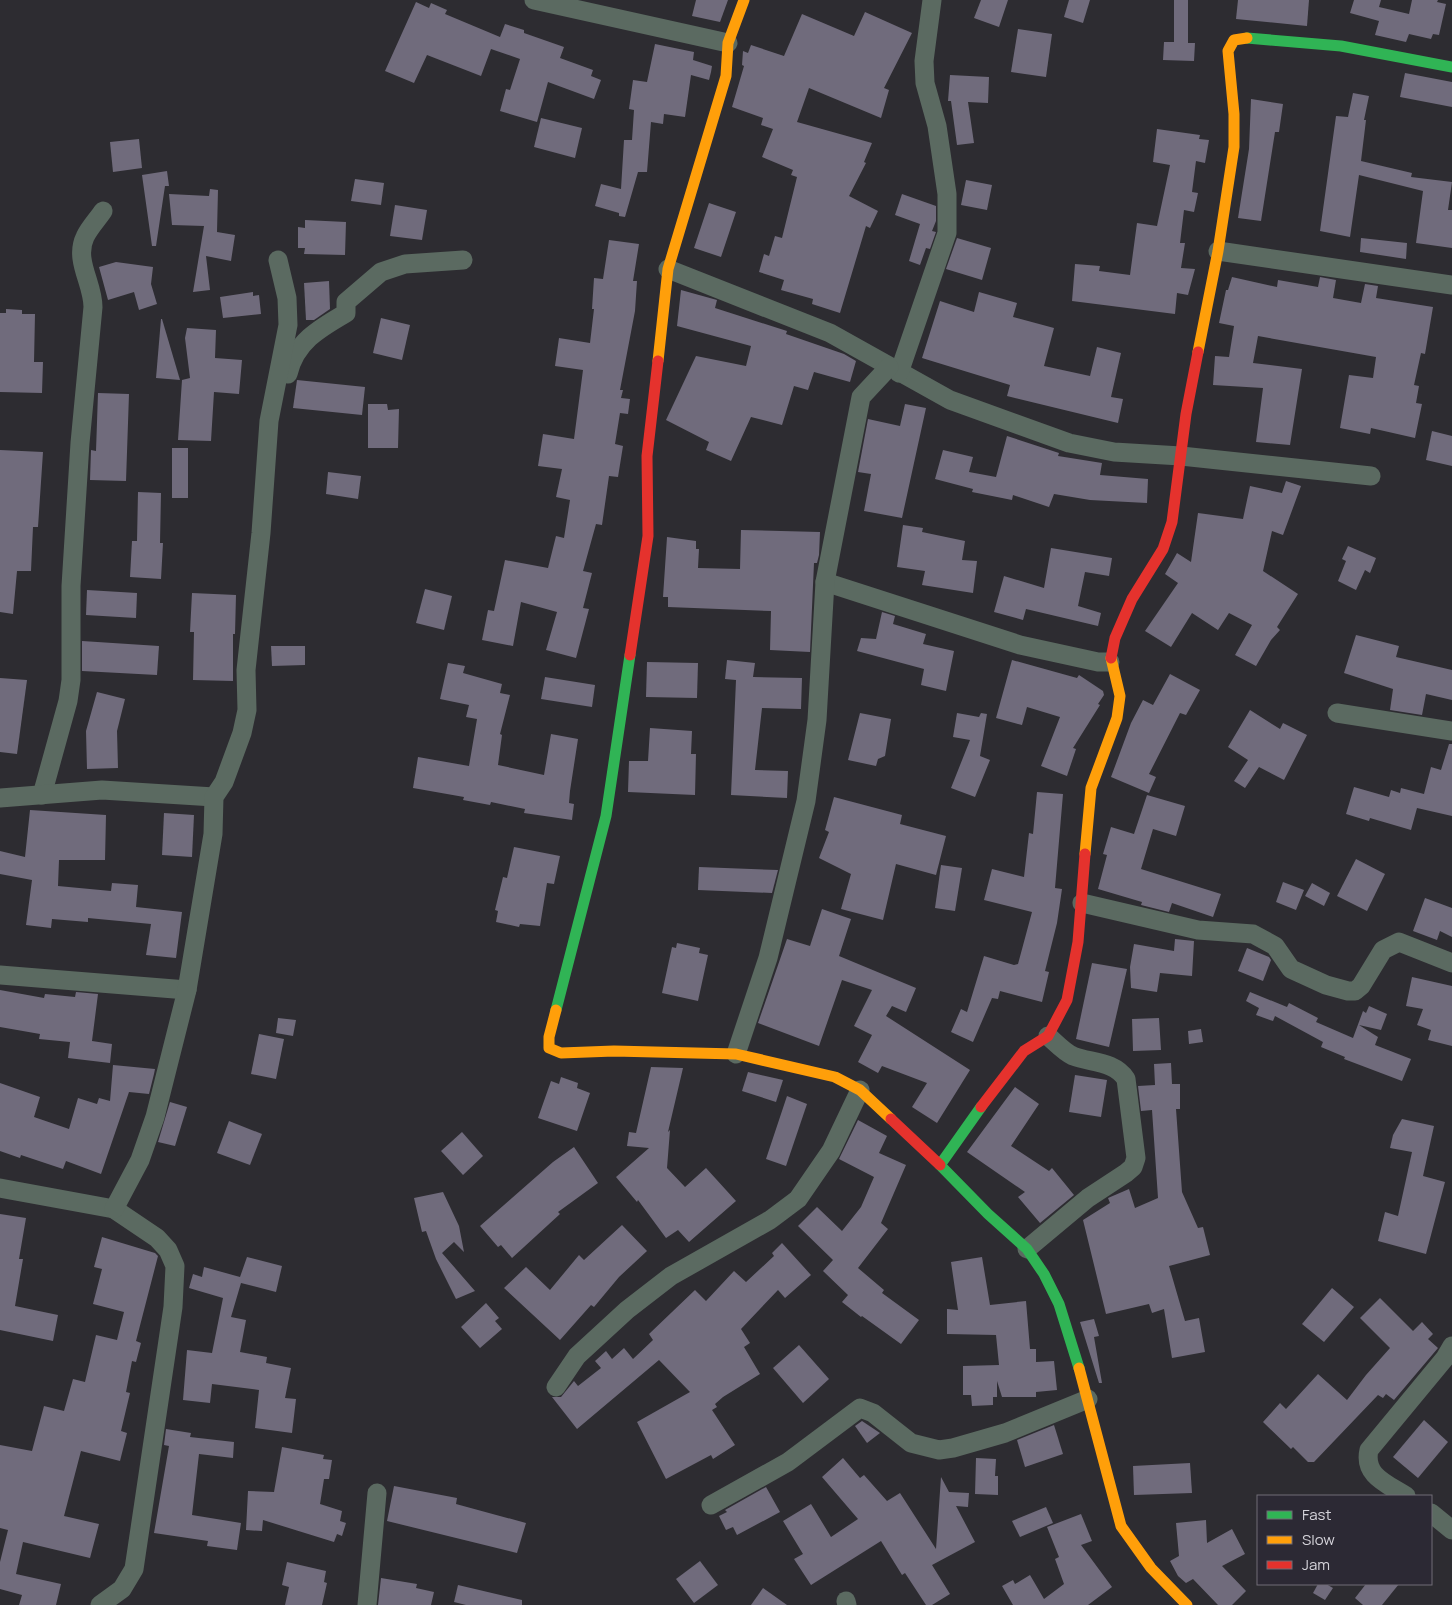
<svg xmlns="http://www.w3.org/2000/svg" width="1452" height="1605" font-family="Manrope,sans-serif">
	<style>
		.building { fill: #706b7c }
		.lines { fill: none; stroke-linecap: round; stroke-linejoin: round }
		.street { stroke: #5b6a61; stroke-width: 19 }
		.fast { stroke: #30b455; stroke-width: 11 }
		.slow { stroke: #ff9f0a; stroke-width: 11 }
		.jam { stroke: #e5322d; stroke-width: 11 }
	</style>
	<rect width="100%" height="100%" fill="#2d2c31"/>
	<!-- building -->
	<g class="building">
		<path d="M696 0H728L720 22 692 16Z"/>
		<path d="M981 0H1008L999 27 974 18Z"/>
		<path d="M1069 0H1090L1083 23 1064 17Z"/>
		<path d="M1174 0H1188V43H1195L1194 61 1163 60 1164 42H1174Z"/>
		<path d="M1238 0H1309L1307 26 1236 19Z"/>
		<path d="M1354 0H1381L1379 7 1409 14 1412 0H1438L1437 2 1446 4 1439 35 1433 34 1431 39 1409 34 1406 42 1375 35 1379 21 1350 13Z"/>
		<path d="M416 2 429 8 431 3 447 10 445 14 500 37 505 24 524 30V33L564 47 560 58 593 70 591 76 601 80 594 99 548 82 537 122 500 111 506 89 510 90 520 59 491 49 481 76 427 55 414 83 385 71Z"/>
		<path d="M865 12 912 33 884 88 889 90 881 118 809 88 797 122 872 143 864 162 866 163 849 196 878 211 870 228 866 226 840 313 812 304 813 299 781 290 784 280 759 272 764 254 769 256 775 236 782 238 797 177 791 175 793 170 762 157 773 129 761 125 763 118 732 107 744 66 742 65 743 51 748 53 751 45 784 56 802 14 854 36Z"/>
		<path d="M1018 29 1052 34 1046 77 1011 72Z"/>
		<path d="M655 44 694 52 693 60 712 66 711 72 709 80 691 75 685 117 664 114 663 124 651 122 647 172H638L625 217 619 216V213L595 206 601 184 621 189 624 140H632L634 110 629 109 633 80 647 82Z"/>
		<path d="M1405 73 1452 82V107L1400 97Z"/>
		<path d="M950 75 989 77 988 103 968 102 974 143 957 145 951 101H948Z"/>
		<path d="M1353 93 1369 96 1364 120H1366L1361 161 1412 173 1411 177 1452 182 1448 210H1452V248L1416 243 1423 191 1359 175 1350 237 1320 231 1336 116 1348 117Z"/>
		<path d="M1251 99 1283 104 1279 132H1275L1261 221 1238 218 1249 149Z"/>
		<path d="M541 118 582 128 575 158 534 147Z"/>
		<path d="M1157 129 1200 135 1199 139 1209 140 1205 163 1196 161 1192 192 1198 193 1194 212 1184 210 1180 243H1185L1181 268 1195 269 1188 295 1177 293 1175 314 1072 301 1075 264 1100 266 1099 271 1130 275 1137 223 1157 226 1170 165 1153 162Z"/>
		<path d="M139 139 142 168 113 172 110 142Z"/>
		<path d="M167 171 169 186H165L156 246H152L142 175Z"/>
		<path d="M355 179 384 183 381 205 351 201Z"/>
		<path d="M966 180 992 185 987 210 961 205Z"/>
		<path d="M210 189 218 190 217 232 235 235 231 261 206 256 210 290 193 292 204 226 172 225 169 194 209 196Z"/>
		<path d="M902 194 936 206V221L932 231 936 232 930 249 926 248 920 265 909 261 920 224 895 215Z"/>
		<path d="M709 203 736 212 721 257 694 248Z"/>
		<path d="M395 205 427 210 422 240 390 236Z"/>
		<path d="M305 220 346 222 345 255 304 254 305 248H298V227L305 228Z"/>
		<path d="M957 238 991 248 982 280 946 269Z"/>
		<path d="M1361 238 1407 243 1406 259 1360 252Z"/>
		<path d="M609 240 639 244 633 281H637L635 311 620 390H623L621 398 630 399 628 414 620 413 615 444 623 446 618 477 609 476 602 525 596 524 583 571 592 573 583 608 589 609 576 658 546 650 557 612 521 602 513 646 482 640 488 610 494 611 505 560 548 568 556 536 564 538 570 500 556 497 562 469 538 466 543 434 574 439 583 370 555 366 559 338 590 343 594 309H592L594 278 603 279Z"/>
		<path d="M116 262 153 267 151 284 157 304 139 310 134 292 108 300 99 267Z"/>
		<path d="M1232 277 1277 287 1278 280 1318 287 1320 277 1336 280 1333 298 1361 303 1365 284 1378 286 1376 298 1433 307 1425 354 1421 353 1414 385 1419 386 1416 403 1422 404 1415 438 1371 428 1370 434 1340 428 1349 375 1373 378 1376 357 1258 336 1253 363 1302 369 1290 445 1256 442 1263 388 1213 385 1215 356 1229 357 1234 326 1219 323 1226 290H1228Z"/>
		<path d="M329 281 330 309 314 320H306L304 283Z"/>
		<path d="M681 290 717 300 715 308 787 331 786 334 844 354 856 361 850 382 814 372 808 390 794 386 782 425 751 417 731 461 706 450 709 442 666 420 696 356 746 366 751 346 677 326Z"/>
		<path d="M253 292V296L259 295 261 314 223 318 220 297Z"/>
		<path d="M979 292 1017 303 1013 317 1054 328 1044 366 1090 376 1097 347 1121 353 1111 397 1123 399 1118 423 1007 396 1010 385 922 358 940 301 974 312Z"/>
		<path d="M6 309 22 310V314H35L34 362H43L42 393 0 392V313H6Z"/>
		<path d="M381 318 410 325 402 360 373 353Z"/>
		<path d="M161 319H162L180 380 156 378Z"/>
		<path d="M187 328 216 330 215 358 242 360 239 394 214 392 211 441 178 440 182 380 190 378 185 338Z"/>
		<path d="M297 380 365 387 362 415 293 408Z"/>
		<path d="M98 393 129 394 126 481 90 480 91 450 96 451Z"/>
		<path d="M368 404H387L388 410 399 409 398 448H368Z"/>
		<path d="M905 404 926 408 902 518 864 511 871 474 858 472 868 419 900 426Z"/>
		<path d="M1432 431 1452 436V466L1426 460Z"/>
		<path d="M1007 436 1059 453 1058 456 1102 463 1100 475 1148 479 1147 503 1090 500 1054 494 1049 507 1013 495 1012 500 972 492 973 489 935 479 943 450 973 457 969 472 996 477Z"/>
		<rect x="172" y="448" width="16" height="50"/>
		<path d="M0 450 43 452 38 527H33L31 571H17L13 614 0 612Z"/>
		<path d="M328 472 361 476 358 499 326 494Z"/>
		<path d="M1286 481 1301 486 1283 535 1272 531 1263 571 1298 594 1277 627 1280 630 1271 640 1256 666 1235 655 1252 625 1229 613 1218 630 1192 613 1171 647 1145 631 1178 583 1165 574 1177 553 1191 562 1198 513 1243 519 1250 486 1282 493Z"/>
		<path d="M138 492 161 493 160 543H163L161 579 130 577 132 541H137Z"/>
		<path d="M903 525 923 528 922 532 965 541 962 560 977 561 973 593 922 585 925 571 897 567Z"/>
		<path d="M741 530 820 532 819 555 817 563H814L810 652 770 650 771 611 668 607V597H663L667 537 696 541V549H699L698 568 740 569Z"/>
		<path d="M1348 546 1376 558 1370 573 1365 570 1356 590 1338 581 1346 561 1342 559Z"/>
		<path d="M1051 548 1112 558 1109 576 1085 572 1078 606 1101 613 1098 626 1026 609 1023 620 994 612 1004 576 1044 588Z"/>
		<path d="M425 589 452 596 444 630 416 623Z"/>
		<path d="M87 590 137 593 136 618 86 615Z"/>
		<path d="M192 593 236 595 235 634H233V681L193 680 194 632H190Z"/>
		<path d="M882 612 895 616 893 624 926 634 923 644 954 651 946 691 921 685 924 669 857 651 861 638 876 639Z"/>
		<path d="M1356 635 1399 646 1396 657 1452 670V700L1426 694 1422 715 1390 710 1393 689 1344 673Z"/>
		<path d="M82 641 159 646 157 675 82 671Z"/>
		<path d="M271 646H305V665L272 666Z"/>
		<path d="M727 660 755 663 753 677 802 678 801 709 762 708 755 770 788 771 787 798 731 795 736 680 725 679Z"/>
		<path d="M1012 660 1077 678 1079 675 1103 691 1104 695 1098 704 1100 705 1073 748 1076 749 1067 776 1041 766 1060 717 1027 707 1022 725 996 718Z"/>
		<path d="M647 662 698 663 697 698 646 697Z"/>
		<path d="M448 663 465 666 463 673 502 684 500 693 510 695 500 734 502 735 498 765 544 775 551 734 578 739 570 791 569 803 574 804 572 820 524 813 525 809 491 802 490 805 463 800 464 797 413 788 418 757 469 766 477 719 466 717 469 705 440 699Z"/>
		<path d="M1170 674 1200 690 1186 715 1180 713 1149 774 1156 777 1149 793 1111 777 1131 723 1143 700 1153 705Z"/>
		<path d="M545 677 595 685 592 707 541 699Z"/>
		<path d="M0 678 27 680 17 754 0 752Z"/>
		<path d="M97 692 125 699 117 731 118 768 87 769 86 731Z"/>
		<path d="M1250 710 1280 729 1283 723 1307 735 1284 780 1259 767 1245 788 1234 781 1248 760 1228 747Z"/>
		<path d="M860 713 891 719 885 756 878 759 876 766 848 760Z"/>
		<path d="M957 713 979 717 981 713 987 714 980 756 990 760 975 797 951 788 970 740 953 737Z"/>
		<path d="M650 728 692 731 691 754H696L695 795 628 792 629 761H648Z"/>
		<path d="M1449 744H1452V816L1417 808 1411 830 1370 818 1369 821 1346 814 1354 787 1389 797 1391 790 1400 793 1401 788 1424 794 1431 767 1441 770Z"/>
		<path d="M1037 792 1063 794 1055 888 1062 889 1057 923 1045 971 1049 972 1042 1002 1000 991 998 999 992 998 973 1042 951 1032 961 1009 967 1012 984 956 1014 965 1018 964 1032 912 984 900 992 869 1024 877 1029 833 1033 834Z"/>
		<path d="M1147 795 1185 806 1176 836 1153 829 1141 869 1221 894 1213 917 1172 903 1169 912 1141 905 1142 902 1098 889 1107 855 1103 854 1111 827 1134 834Z"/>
		<path d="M834 797 902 815 900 824 946 836 936 875 896 864 883 920 841 909 851 874 819 858 829 832 825 830Z"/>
		<path d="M30 810 106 815 105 860H59L58 886 111 891 112 883 138 885 136 907 182 912 176 958 146 955 151 924 88 918V922L52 919 51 928 26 925 32 880 0 874V851L25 857Z"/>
		<path d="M164 813 194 815 192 857 162 855Z"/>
		<path d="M514 847 560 856 554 884 547 883 540 926 520 924 519 927 496 922 498 911 495 910 503 877 507 878Z"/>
		<path d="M1356 859 1385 874 1367 911 1337 896Z"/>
		<path d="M941 865 962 868 955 911 935 908Z"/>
		<path d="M699 867 778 870 772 893 698 890Z"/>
		<path d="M1283 882 1304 890 1296 910 1276 902Z"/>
		<path d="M1312 883 1330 893 1324 906 1305 896Z"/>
		<path d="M1425 898 1452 908V937L1440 931 1437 940 1413 931Z"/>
		<path d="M822 909 851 919 839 956 916 988 906 1012 892 1006 886 1016 970 1070 937 1123 912 1107 927 1083 882 1066 878 1073 858 1062 872 1035 854 1026 872 990 842 980 819 1046 758 1023 787 939 810 946Z"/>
		<path d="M1175 939 1194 941 1192 976 1160 973 1157 992 1131 988 1130 967 1134 944 1174 951Z"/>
		<path d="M677 943 700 948 699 953 708 955 698 1001 662 993 672 947 676 948Z"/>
		<path d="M1247 948 1269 957 1271 960 1263 981 1238 971Z"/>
		<path d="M1092 963 1127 969 1109 1047 1076 1039Z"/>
		<path d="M1412 977 1452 986V1046L1428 1040 1431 1030 1417 1025 1423 1009 1406 1006Z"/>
		<path d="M0 990 44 998 45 994 75 997 76 992 98 994 92 1041 112 1044 110 1063 68 1058 70 1042 39 1039 40 1034 0 1027Z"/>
		<path d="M1250 992 1287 1007 1289 1003 1318 1018 1316 1022 1353 1038 1363 1011 1366 1013 1369 1006 1387 1014 1381 1030 1359 1025 1378 1037 1375 1045 1411 1059 1402 1081 1344 1059 1345 1057 1321 1047 1323 1042 1275 1016 1273 1021 1256 1015 1259 1008 1246 1001Z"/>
		<path d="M278 1018 296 1020 293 1036 276 1033Z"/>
		<path d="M1159 1018 1161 1050 1133 1051 1132 1019Z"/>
		<path d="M1201 1029 1203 1042 1189 1044 1188 1031Z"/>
		<path d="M259 1034 284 1039 276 1079 251 1074Z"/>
		<path d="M1171 1063 1172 1084H1180V1109H1176L1182 1192 1198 1228 1203 1227 1210 1255 1169 1266 1185 1321 1199 1318 1205 1352 1172 1358 1164 1309 1152 1313 1149 1304 1106 1314 1083 1220 1110 1203 1108 1198 1129 1189 1135 1208 1158 1198 1152 1110 1141 1111 1138 1086 1155 1085 1154 1064Z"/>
		<path d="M113 1065 155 1069 154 1074 149 1094 129 1092 101 1174 66 1161 63 1169 21 1155 20 1158 0 1151V1083L40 1097 34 1117 69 1129 78 1098 97 1104 99 1098 110 1101Z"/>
		<path d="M651 1067 683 1068 668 1132 670 1130 667 1168 685 1187 706 1168 736 1201 689 1242 678 1230 666 1238 638 1200 637 1202 616 1177 649 1148 627 1146 629 1132 636 1133Z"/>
		<path d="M748 1072 783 1080 776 1102 742 1091Z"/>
		<path d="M1075 1075 1107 1080 1101 1117 1069 1112Z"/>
		<path d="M561 1077 578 1083 577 1088 590 1093 577 1131 538 1118 551 1081 559 1084Z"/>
		<path d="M1015 1087 1039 1104 1011 1146 1049 1171 1052 1168 1074 1195 1040 1223 1018 1197 1025 1192 967 1152Z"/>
		<path d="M787 1096 807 1104 786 1166 766 1159Z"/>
		<path d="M170 1102 187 1107 175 1146 158 1142Z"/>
		<path d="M1402 1119 1434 1126 1423 1176 1445 1182 1426 1254 1378 1241 1385 1212 1398 1216 1412 1152 1390 1148 1393 1135Z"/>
		<path d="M858 1120 887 1136 879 1153 906 1165 881 1223 888 1229 858 1268 884 1290 882 1293 919 1320 901 1344 862 1316 861 1317 842 1302 848 1295 823 1271 833 1260 798 1226 817 1207 842 1231 861 1207 874 1177 839 1159Z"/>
		<path d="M229 1121 262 1134 250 1165 217 1153Z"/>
		<path d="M462 1132 483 1156 463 1175 441 1151Z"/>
		<path d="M574 1147 598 1183 558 1212 560 1214 512 1258 501 1245 498 1247 480 1226 553 1162Z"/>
		<path d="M443 1192 459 1226 464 1252 454 1242 442 1253 475 1291 456 1299 436 1259 426 1231 422 1232 414 1198Z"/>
		<path d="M0 1214 26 1218 19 1259H23L15 1306 58 1315 53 1341 0 1330Z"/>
		<path d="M622 1225 647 1251 619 1277 594 1307 591 1305 560 1340 504 1288 526 1267 550 1290 579 1255 584 1260Z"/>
		<path d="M102 1237 155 1253 158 1256 136 1341 141 1343 136 1362 132 1361 126 1392 130 1393 121 1431 127 1433 120 1461 81 1451 64 1516 99 1524 90 1558 23 1542 16 1574 61 1584 56 1605H19L22 1595 0 1589V1562L8 1530 0 1528V1445L32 1451 44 1406 64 1411 73 1379 85 1382 96 1335 117 1340 124 1312 93 1304 102 1269 94 1267Z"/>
		<path d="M782 1243 811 1275 785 1298 778 1290 741 1329 750 1343 744 1347 760 1374 723 1397 715 1404 717 1407 712 1410 735 1445 713 1459 711 1455 666 1479 637 1422 690 1392 659 1360 577 1429 552 1397H561L574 1381 578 1386 601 1368 595 1361 606 1351 612 1359 624 1348 633 1359 653 1340 649 1334 695 1290 706 1301 734 1271 746 1282 774 1256 772 1253Z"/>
		<path d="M247 1257 282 1266 276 1292 241 1283 231 1317 246 1320 240 1352 267 1357 266 1363 291 1368 285 1398 296 1399 292 1433 255 1428 259 1390 212 1384 210 1403 183 1400 187 1350 212 1353 223 1298 189 1288 193 1274 202 1277 204 1267 240 1277Z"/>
		<path d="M982 1257 990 1305 1026 1301 1030 1349H1036V1362L1054 1361 1057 1390 1036 1392V1397H1002L997 1381V1397H993V1405L972 1406 971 1395H963V1366L999 1365 996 1335 947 1334V1309L958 1310 951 1262Z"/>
		<path d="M1332 1288 1354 1307 1324 1342 1302 1324Z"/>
		<path d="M1380 1298 1413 1331 1422 1322 1433 1334 1428 1339 1438 1348 1394 1400 1386 1394 1383 1398 1378 1395 1314 1462H1308L1293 1447 1291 1449 1263 1422 1280 1403 1286 1409 1318 1374 1347 1400 1366 1375 1390 1348 1360 1318Z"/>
		<path d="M486 1303 499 1318 495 1321 502 1329 480 1348 461 1327Z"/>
		<path d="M1094 1319 1099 1336 1094 1337 1102 1383H1099L1080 1322Z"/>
		<path d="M799 1345 829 1379 803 1403 773 1368Z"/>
		<path d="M1424 1420 1448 1442 1418 1478 1393 1457Z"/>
		<path d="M862 1421 880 1433 867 1443 855 1426Z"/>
		<path d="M1054 1425 1063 1454 1025 1467 1017 1440Z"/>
		<path d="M166 1429 191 1433 190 1437 234 1442 233 1458 199 1454 192 1515 241 1523 237 1550 207 1546 208 1541 154 1533 169 1446 164 1445Z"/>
		<path d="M282 1447 324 1455 323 1459 332 1460 329 1479H324L320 1504 342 1511 340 1521 346 1523 342 1536 337 1534 334 1542 263 1520 262 1531 246 1530 248 1491 274 1492Z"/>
		<path d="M843 1458 860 1478 864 1475 887 1501 900 1493 936 1549 941 1477 949 1492 969 1493 968 1507 956 1506 975 1542 932 1565 950 1594 932 1605H926L905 1573 902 1575 881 1541 811 1585 794 1559 803 1554 783 1521 811 1504 831 1537 858 1519 822 1477Z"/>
		<path d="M976 1458 996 1459 995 1476H998V1495L975 1494Z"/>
		<path d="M1190 1463 1192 1493 1134 1495 1133 1466Z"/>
		<path d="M394 1486 457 1498 456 1504 526 1523 517 1553 387 1521Z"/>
		<path d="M766 1487 780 1512 737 1535 733 1527 726 1530 719 1516 727 1512 725 1510Z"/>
		<path d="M1046 1507 1053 1523 1020 1537 1012 1521Z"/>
		<path d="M1081 1514 1092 1541 1081 1545 1112 1587 1088 1605H1013L1002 1586 1013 1580 1015 1584 1030 1575 1044 1599 1064 1584 1055 1559 1059 1557 1047 1527Z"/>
		<path d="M1206 1520 1207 1543 1232 1529 1245 1554 1222 1566 1246 1591 1232 1605H1218L1193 1579 1186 1583 1178 1576 1170 1561 1179 1556 1176 1523Z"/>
		<path d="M700 1561 718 1585 694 1603 676 1579Z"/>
		<path d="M287 1562 326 1571 324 1582 327 1583 322 1605H285L289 1587 282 1585Z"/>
		<path d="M381 1578 417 1584 416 1588 434 1592 431 1605H378Z"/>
		<path d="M1318 1584H1326L1333 1588 1325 1600 1313 1593Z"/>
		<path d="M1366 1584H1399L1382 1605H1363L1355 1598Z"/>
		<path d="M458 1585 522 1600V1605H466L454 1602Z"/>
		<path d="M763 1588 787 1605H751Z"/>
	</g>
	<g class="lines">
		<!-- street -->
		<g class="street">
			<path d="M534 0 728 43"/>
			<path d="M1218 251 1452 285"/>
			<path d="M668 269 830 333 950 400 1069 443 1114 452 1181 456 1371 476"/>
			<path d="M899 373 947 233V194L937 126 925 83 924 61 932 0"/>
			<path d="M288 374C295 342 320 328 346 313V302L381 272 405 264 463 260"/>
			<path d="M825 582 1020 645 1098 662H1110"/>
			<path d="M1337 713 1452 731"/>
			<path d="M42 795 68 701 71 680V586L80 443 93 307C93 283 74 260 85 237 89 228 97 220 103 211"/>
			<path d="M0 798 102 790 214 797"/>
			<path d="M1082 903 1198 930 1253 934 1275 946 1291 969 1326 985 1348 991H1355L1361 986 1383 950 1399 942 1452 963"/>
			<path d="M0 975 187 990"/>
			<path d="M736 1054 768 958 806 801 817 720 825 582 861 397 889 367"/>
			<path d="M0 1188 114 1209 157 1238 168 1250 175 1266 173 1307 134 1569 122 1589 100 1605"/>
			<path d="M114 1209 140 1160 155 1117 187 990 213 834 214 797 224 782 242 733 247 710 246 670 261 533 269 421 288 325 287 298 278 260"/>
			<path d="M1027 1249 1088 1198 1126 1173 1133 1167 1136 1158 1126 1079C1114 1061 1091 1063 1073 1056 1064 1052 1055 1042 1048 1036"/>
			<path d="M556 1387 577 1356 627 1310 671 1276 770 1220 798 1199 831 1151 860 1090"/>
			<path d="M1406 1496C1388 1484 1363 1476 1369 1450L1445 1358 1452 1346"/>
			<path d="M711 1505 788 1462 860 1408 873 1413 911 1443 939 1450 953 1448 1005 1433 1088 1399"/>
			<path d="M1431 1513 1452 1530"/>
			<path d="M846 1601 847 1605"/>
			<path d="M367 1605 377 1493"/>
		</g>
		<!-- fast -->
		<g class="fast">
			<path d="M1247 38 1341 46 1452 67"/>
			<path d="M556 1010 606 816 630 655"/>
			<path d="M981 1107 940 1165 988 1214 1027 1249 1044 1274 1059 1304 1079 1368"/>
		</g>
		<!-- slow -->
		<g class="slow">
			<path d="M1198 352 1218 251 1234 147V114L1228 51 1234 40 1247 38"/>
			<path d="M658 361 668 269 726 76 728 43 744 0"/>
			<path d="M1085 854 1091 788 1117 718 1120 696 1111 658"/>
			<path d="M556 1010 549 1037V1048L561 1053 614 1051 736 1054 835 1077 860 1090 891 1119"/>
			<path d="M1079 1368 1121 1526 1151 1568 1187 1605"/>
		</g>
		<!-- jam -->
		<g class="jam">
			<path d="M630 655 648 536 647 456 658 361"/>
			<path d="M1111 658 1115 638 1132 599 1163 549 1172 522 1186 414 1198 352"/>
			<path d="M981 1107 1024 1051 1048 1036 1067 1000 1078 942 1085 854"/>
			<path d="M891 1119 940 1165"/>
		</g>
	</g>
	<!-- legend -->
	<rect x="1257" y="1495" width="175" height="90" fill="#2c2934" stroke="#706d76"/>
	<rect x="1267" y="1511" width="25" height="8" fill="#30b455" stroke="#706d76"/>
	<text x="1302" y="1520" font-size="15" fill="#d5d3da">Fast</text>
	<rect x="1267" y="1536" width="25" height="8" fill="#ff9f0a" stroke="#706d76"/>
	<text x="1302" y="1545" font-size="15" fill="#d5d3da">Slow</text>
	<rect x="1267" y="1561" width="25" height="8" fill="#e5322d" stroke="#706d76"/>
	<text x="1302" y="1570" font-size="15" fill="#d5d3da">Jam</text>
</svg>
